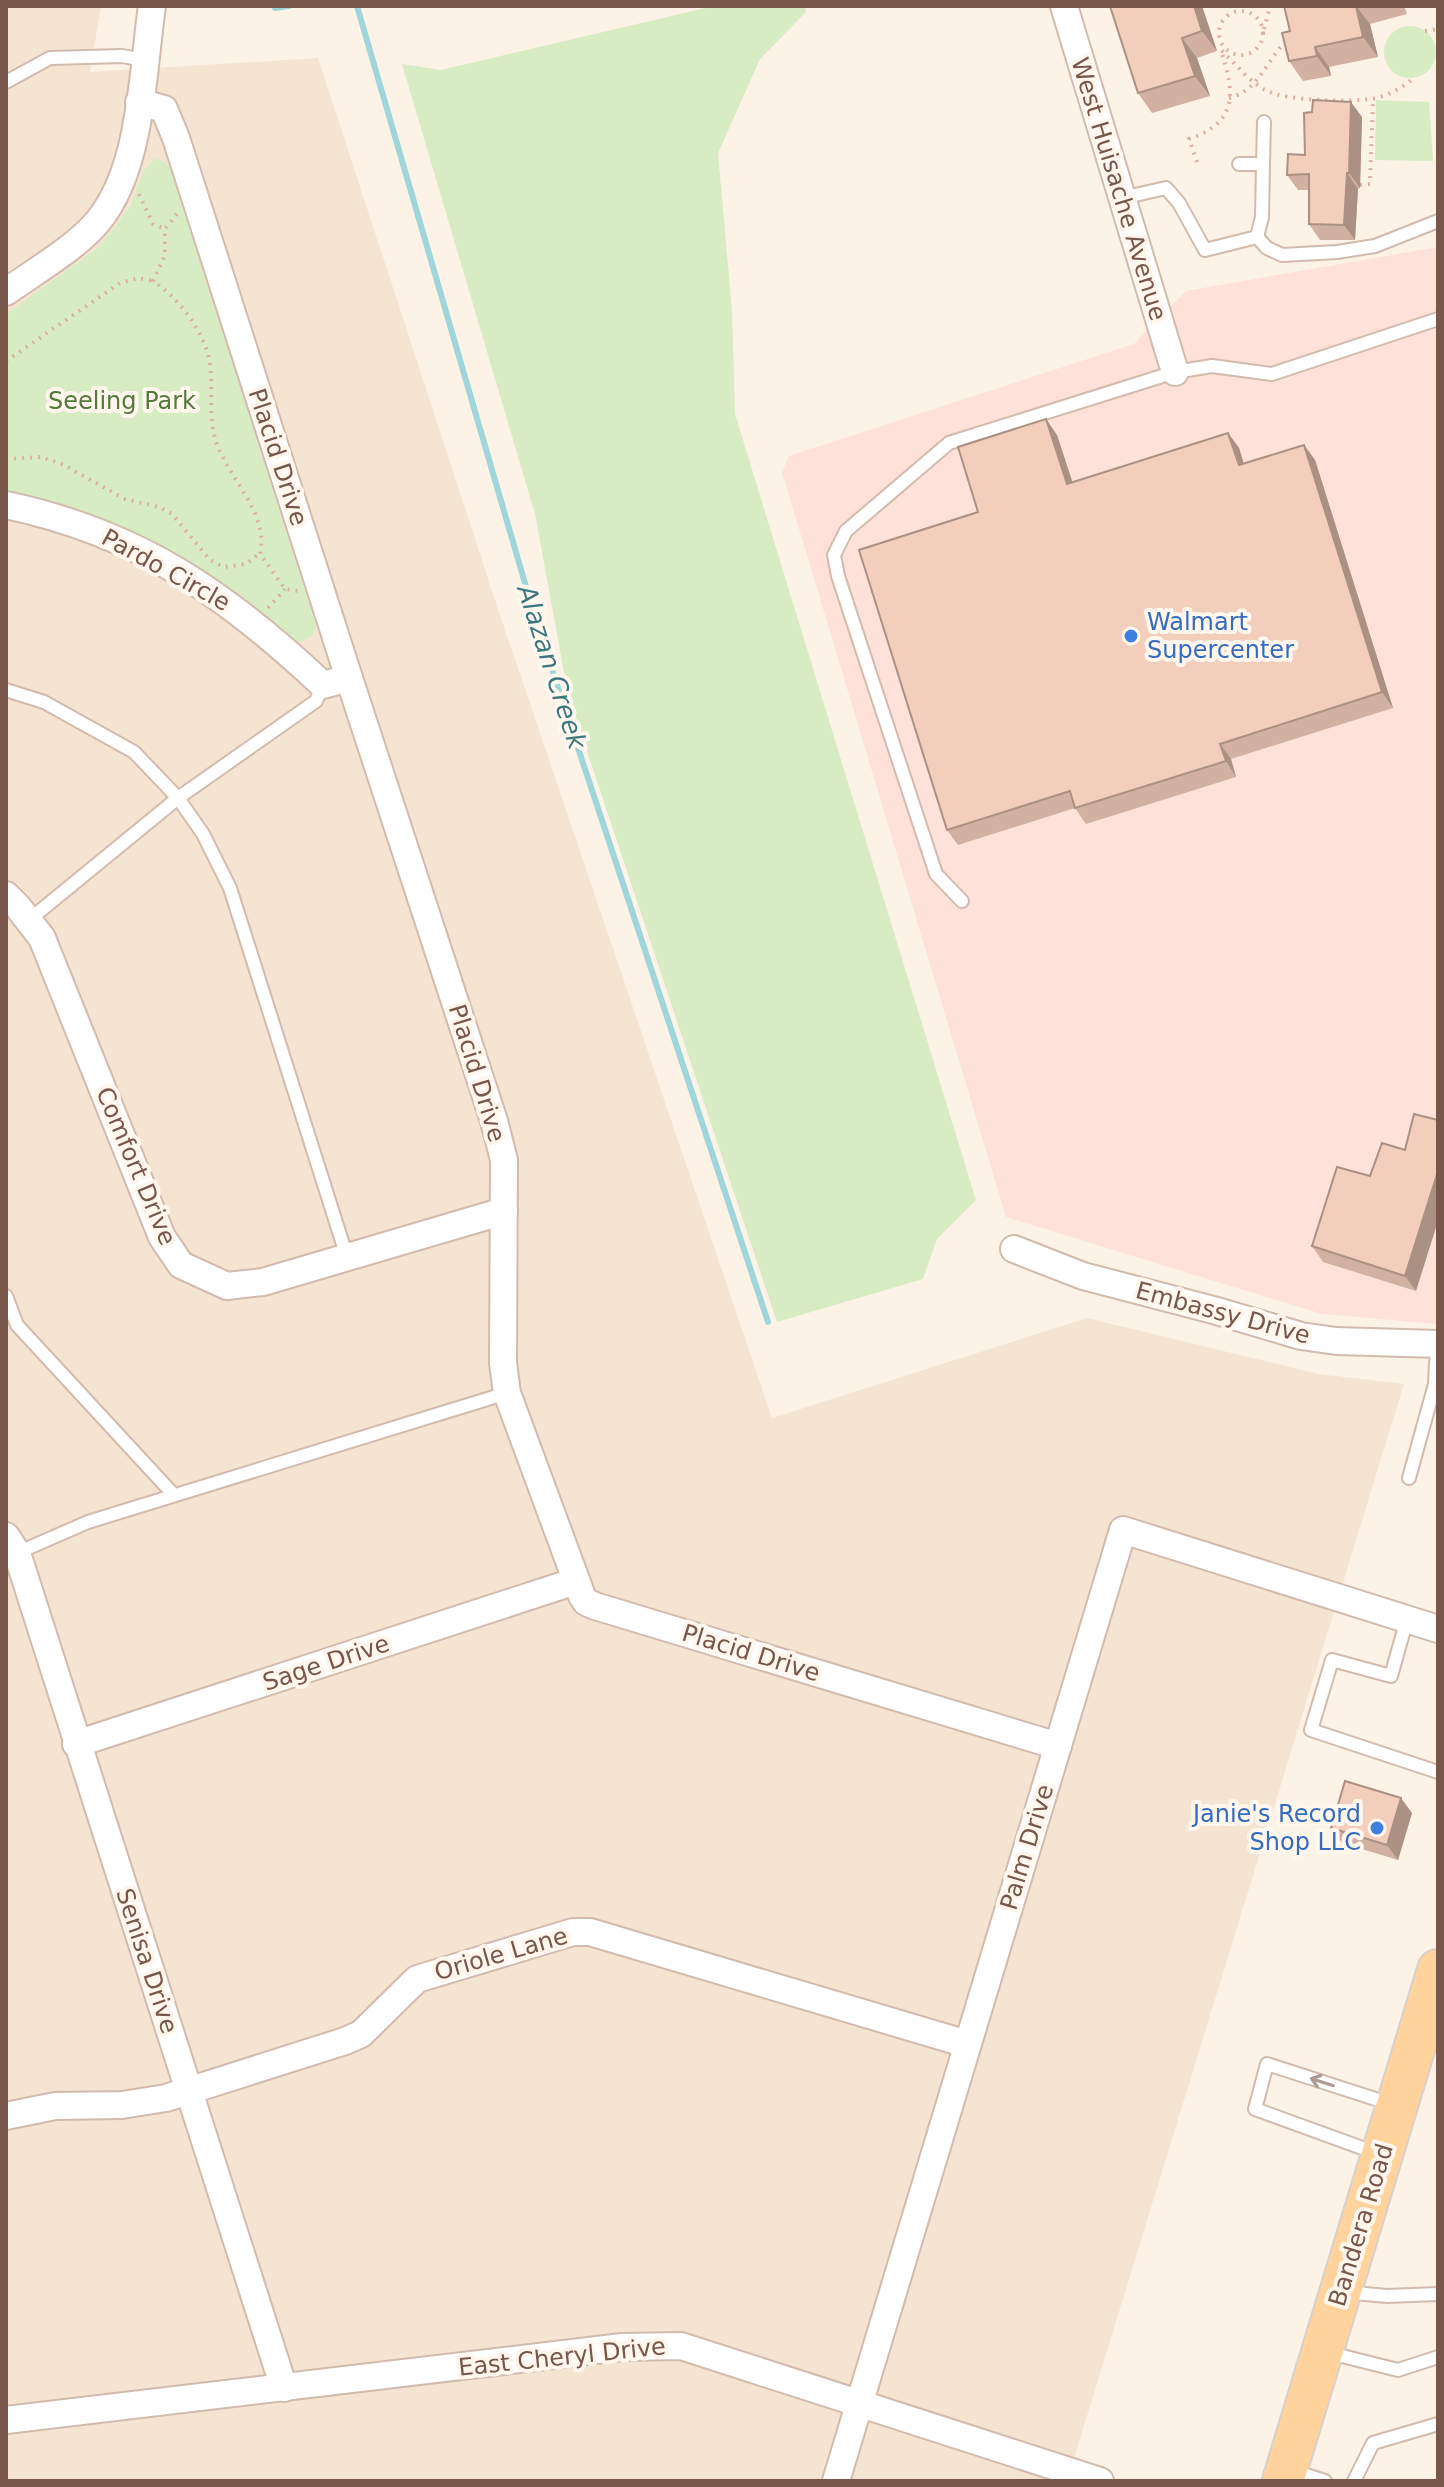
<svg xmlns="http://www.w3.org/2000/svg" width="1444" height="2487" font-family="'DejaVu Sans',sans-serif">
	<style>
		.residential { fill: #f6e4d3 }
		.commercial { fill: #fee1d9 }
		.green { fill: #d7ecc3 }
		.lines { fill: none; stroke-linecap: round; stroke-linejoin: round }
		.stream { stroke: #9ed6db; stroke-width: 6 }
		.lane-casing { stroke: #d2bbad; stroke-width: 16 }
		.street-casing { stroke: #d2bbad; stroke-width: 30 }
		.primary-casing { stroke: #d9d0cc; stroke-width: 44 }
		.path { stroke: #dab19e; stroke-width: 4; stroke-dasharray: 2 6; stroke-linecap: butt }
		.lane { stroke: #fff; stroke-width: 12 }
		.street { stroke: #fff; stroke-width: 26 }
		.primary { stroke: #ffd39b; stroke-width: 40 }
		.wall { fill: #d2b1a2 }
		.shaded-wall { fill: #ab9084 }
		.building { fill: #f4cebc; stroke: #ab9084; stroke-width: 2 }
		.oneway { stroke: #ae9a92 }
		.shop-dot { fill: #3f7fe0; stroke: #fff7ed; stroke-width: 3 }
		.labels { text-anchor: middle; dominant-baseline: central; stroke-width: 8; stroke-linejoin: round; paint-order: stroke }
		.street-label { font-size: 24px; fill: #785649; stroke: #fff7ed }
		.park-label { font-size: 24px; fill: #53793d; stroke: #fff7ed }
		.shop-label { font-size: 24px; fill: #366cbe; stroke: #fff7ed; text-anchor: start }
		.water-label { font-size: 26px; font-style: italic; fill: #3b787e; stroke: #fff7ed }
	</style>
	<rect width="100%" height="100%" fill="#fdf2e6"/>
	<!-- residential -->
	<path class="residential" d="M6 6H101L90 72 318 58 497 606 772 1418 1087 1318 1319 1374 1404 1384 1067 2481H6V494L99 519 174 553 210 574 241 598 314 634 316 625 167 163 144 170 129 208 100 246 6 314Z"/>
	<!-- commercial -->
	<path class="commercial" d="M1438 247V1324L1322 1314 1006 1217 782 472 789 456 1134 344 1186 291Z"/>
	<!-- green -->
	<g class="green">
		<path d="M714 6H804L806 12 760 59 718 153 732 310 735 414 976 1200 937 1239 923 1279 777 1322 568 694 535 514 402 64 441 70Z"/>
		<circle cx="1410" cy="52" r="26"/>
		<path d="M1376 100 1429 102 1433 161 1375 160Z"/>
		<path d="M156 158 167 163 171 171 316 625 314 634 299 643C283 643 231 589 212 576 152 532 77 513 6 494V314L100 246 129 208 144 170Z"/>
	</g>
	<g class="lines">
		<!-- stream -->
		<g class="stream">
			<path d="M357 6 536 621 768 1322"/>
			<path d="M275 8 289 6"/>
		</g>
		<defs>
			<g id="lane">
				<path d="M6 82 50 58 122 56 144 60"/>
				<path d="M1239 164H1263L1262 217 1257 237"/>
				<path d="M1263 164 1264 122"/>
				<path d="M1122 198 1166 188 1179 203 1205 250 1257 237 1267 248 1282 255 1337 252 1375 246 1438 221"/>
				<path d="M6 690 44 702 134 752 178 798 203 834 230 888 347 1257"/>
				<path d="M962 901 936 874 838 576 834 555 846 531 949 443 1175 372 1212 366 1272 374 1438 319"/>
				<path d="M29 920 178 798 316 701 323 685"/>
				<path d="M6 1296 17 1325 174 1495"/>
				<path d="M1435 1384 1437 1344"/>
				<path d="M1409 1478 1435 1384 1438 1385"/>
				<path d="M17 1553 88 1522 507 1393"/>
				<path d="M1407 1619 1391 1676 1332 1660 1311 1730 1438 1772"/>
				<path d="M1376 2153 1255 2109 1267 2064 1394 2105"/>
				<path d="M1344 2292 1387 2296 1438 2294"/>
				<path d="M1326 2352 1398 2370 1438 2357"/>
				<path d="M1290 2470 1325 2481"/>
				<path d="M1354 2481 1373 2443 1438 2424"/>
			</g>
			<g id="street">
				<path d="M1064 6 1175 372"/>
				<path d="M139 102 164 109 176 138 349 678 494 1121 504 1160 503 1363 507 1393 582 1596 586 1602 595 1606 1058 1746"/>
				<path d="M6 292C34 272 67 253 91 229 142 178 142 74 152 6"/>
				<path d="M6 505C139 533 226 594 323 685L349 678"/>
				<path d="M6 895 18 907 42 938 162 1237 181 1265 227 1286 263 1282 504 1211"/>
				<path d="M1014 1249 1083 1276 1217 1311 1301 1336 1336 1341 1438 1344"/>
				<path d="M6 1536 17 1553 284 2388"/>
				<path d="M76 1744 576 1581"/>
				<path d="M6 2116 55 2106 122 2105 166 2098 345 2041 361 2034 417 1979 573 1932H590L967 2044"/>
				<path d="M6 2420 622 2347 681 2346 1100 2481"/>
				<path d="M836 2481 1123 1530 1438 1629"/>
			</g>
			<path id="primary" d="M1283 2481 1438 1970"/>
		</defs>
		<!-- lane casing -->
		<use href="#lane" class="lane-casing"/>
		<!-- street casing -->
		<use href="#street" class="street-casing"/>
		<!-- primary casing -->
		<use href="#primary" class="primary-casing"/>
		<!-- path -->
		<g class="path">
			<circle cx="1241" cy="33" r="22"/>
			<path d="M1264 29 1270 6"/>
			<path d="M1425 31 1438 29"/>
			<path d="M1229 98C1259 91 1267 59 1288 39"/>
			<path d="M1197 162 1189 139C1238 122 1235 94 1221 50 1236 64 1249 82 1267 91 1288 101 1348 102 1371 99 1386 97 1404 87 1415 77"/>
			<path d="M1360 185 1370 184 1373 99"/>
			<path d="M139 194 153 224 165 229"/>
			<path d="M177 214 165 229V255L153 281C176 296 196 322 206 348 217 379 205 416 218 447 232 482 269 515 260 554L285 589 298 591"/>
			<path d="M6 361 120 283 138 278 153 281"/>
			<path d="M6 459 41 457 62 464 125 499 159 507 172 514 210 560 224 567 246 564 259 554"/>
			<path d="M268 608 285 589"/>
		</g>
		<!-- lane -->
		<use href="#lane" class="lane"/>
		<!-- street -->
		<use href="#street" class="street"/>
		<!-- primary -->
		<use href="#primary" class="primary"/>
	</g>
	<!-- wall -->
	<g class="wall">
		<path d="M1110 6H1202L1217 51 1197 58 1210 96 1152 113 1138 93Z"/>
		<path d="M1284 6H1404L1407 14 1370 24 1378 57 1329 67 1331 76 1303 81 1289 61 1290 31Z"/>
		<path d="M1362 117 1360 188 1358 189 1355 240H1320L1309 224V190H1298L1287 175 1305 155Z"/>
		<path d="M1228 433 1239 448 1244 464 1304 445 1315 460 1393 708 1231 759 1236 777 1086 824 1075 808 958 845 947 830 978 512 1057 435 1072 482Z"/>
		<path d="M1337 1167 1416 1291 1323 1262 1312 1246Z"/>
		<path d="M1412 1813 1398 1860 1342 1843 1331 1828Z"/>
	</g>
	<!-- shaded-wall -->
	<g class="shaded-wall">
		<path d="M1194 6H1202L1217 51 1202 31Z"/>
		<path d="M1356 6 1370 24 1378 57 1363 37Z"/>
		<path d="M1182 38 1197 58 1210 96 1195 76Z"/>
		<path d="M1315 47 1329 67 1331 76 1317 56Z"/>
		<path d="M1351 102 1362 117 1360 188 1349 173Z"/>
		<path d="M1347 173 1358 189 1355 240 1344 225Z"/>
		<path d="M1046 419 1057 435 1078 499 1067 484Z"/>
		<path d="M1228 433 1239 448 1249 481 1239 465Z"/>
		<path d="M1304 445 1315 460 1393 708 1382 692Z"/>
		<path d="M1220 744 1231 759 1236 777 1226 761Z"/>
		<path d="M1438 1171V1221L1416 1291 1405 1276Z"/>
		<path d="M1401 1798 1412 1813 1398 1860 1387 1845Z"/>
	</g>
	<!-- building -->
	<g class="building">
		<path d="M1110 6H1194L1202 31 1182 38 1195 76 1138 93Z"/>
		<path d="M1284 6H1356L1363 37 1315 47 1317 56 1289 61 1282 33 1290 31Z"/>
		<path d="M1313 100 1351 102 1349 173H1347L1344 225 1309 224V174L1287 175 1288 154 1305 155 1304 113 1312 112Z"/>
		<path d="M1046 419 1067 484 1228 433 1239 465 1304 445 1382 692 1220 744 1226 761 1075 808 1070 791 947 830 859 550 978 512 958 447Z"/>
		<path d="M1414 1114 1438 1120V1171L1405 1276 1312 1246 1337 1167 1370 1176 1382 1143 1405 1150Z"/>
		<path d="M1345 1781 1401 1798 1387 1845 1331 1828Z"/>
	</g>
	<!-- one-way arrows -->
	<defs><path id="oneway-shaft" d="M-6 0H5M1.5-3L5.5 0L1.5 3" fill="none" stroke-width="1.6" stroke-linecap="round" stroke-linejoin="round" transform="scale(2)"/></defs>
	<use class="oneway" href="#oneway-shaft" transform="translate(1322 2082) rotate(-162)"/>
	<!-- markers -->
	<g class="shop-dot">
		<circle cx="1131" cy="636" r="8"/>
		<circle cx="1377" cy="1828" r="8"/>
	</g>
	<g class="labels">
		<!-- street labels -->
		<g class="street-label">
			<text transform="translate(1119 189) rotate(73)">West Huisache Avenue</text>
			<text transform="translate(278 457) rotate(72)">Placid Drive</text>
			<text transform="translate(166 570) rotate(29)">Pardo Circle</text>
			<text transform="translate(477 1073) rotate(73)">Placid Drive</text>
			<text transform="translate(136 1166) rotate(67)">Comfort Drive</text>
			<text transform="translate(1223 1313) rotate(15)">Embassy Drive</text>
			<text transform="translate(751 1653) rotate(17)">Placid Drive</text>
			<text transform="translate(326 1663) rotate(-18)">Sage Drive</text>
			<text transform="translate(1027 1847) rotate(-73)">Palm Drive</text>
			<text transform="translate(501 1954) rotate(-16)">Oriole Lane</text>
			<text transform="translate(147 1961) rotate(72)">Senisa Drive</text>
			<text transform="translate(1361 2225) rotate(-73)">Bandera Road</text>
			<text transform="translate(562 2357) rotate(-6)">East Cheryl Drive</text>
		</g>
		<!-- park labels -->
		<g class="park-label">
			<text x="122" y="401">Seeling Park</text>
		</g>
		<!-- shop labels -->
		<g class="shop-label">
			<text x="1147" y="622">Walmart<tspan x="1147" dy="28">Supercenter</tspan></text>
			<text x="1361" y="1814" text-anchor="end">Janie's Record<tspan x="1361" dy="28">Shop LLC</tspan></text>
		</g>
		<!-- water labels -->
		<g class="water-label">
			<text transform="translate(552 667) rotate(72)">Alazan Creek</text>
		</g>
	</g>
	<!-- border -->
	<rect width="1444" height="2487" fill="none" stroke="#785649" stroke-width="16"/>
</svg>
